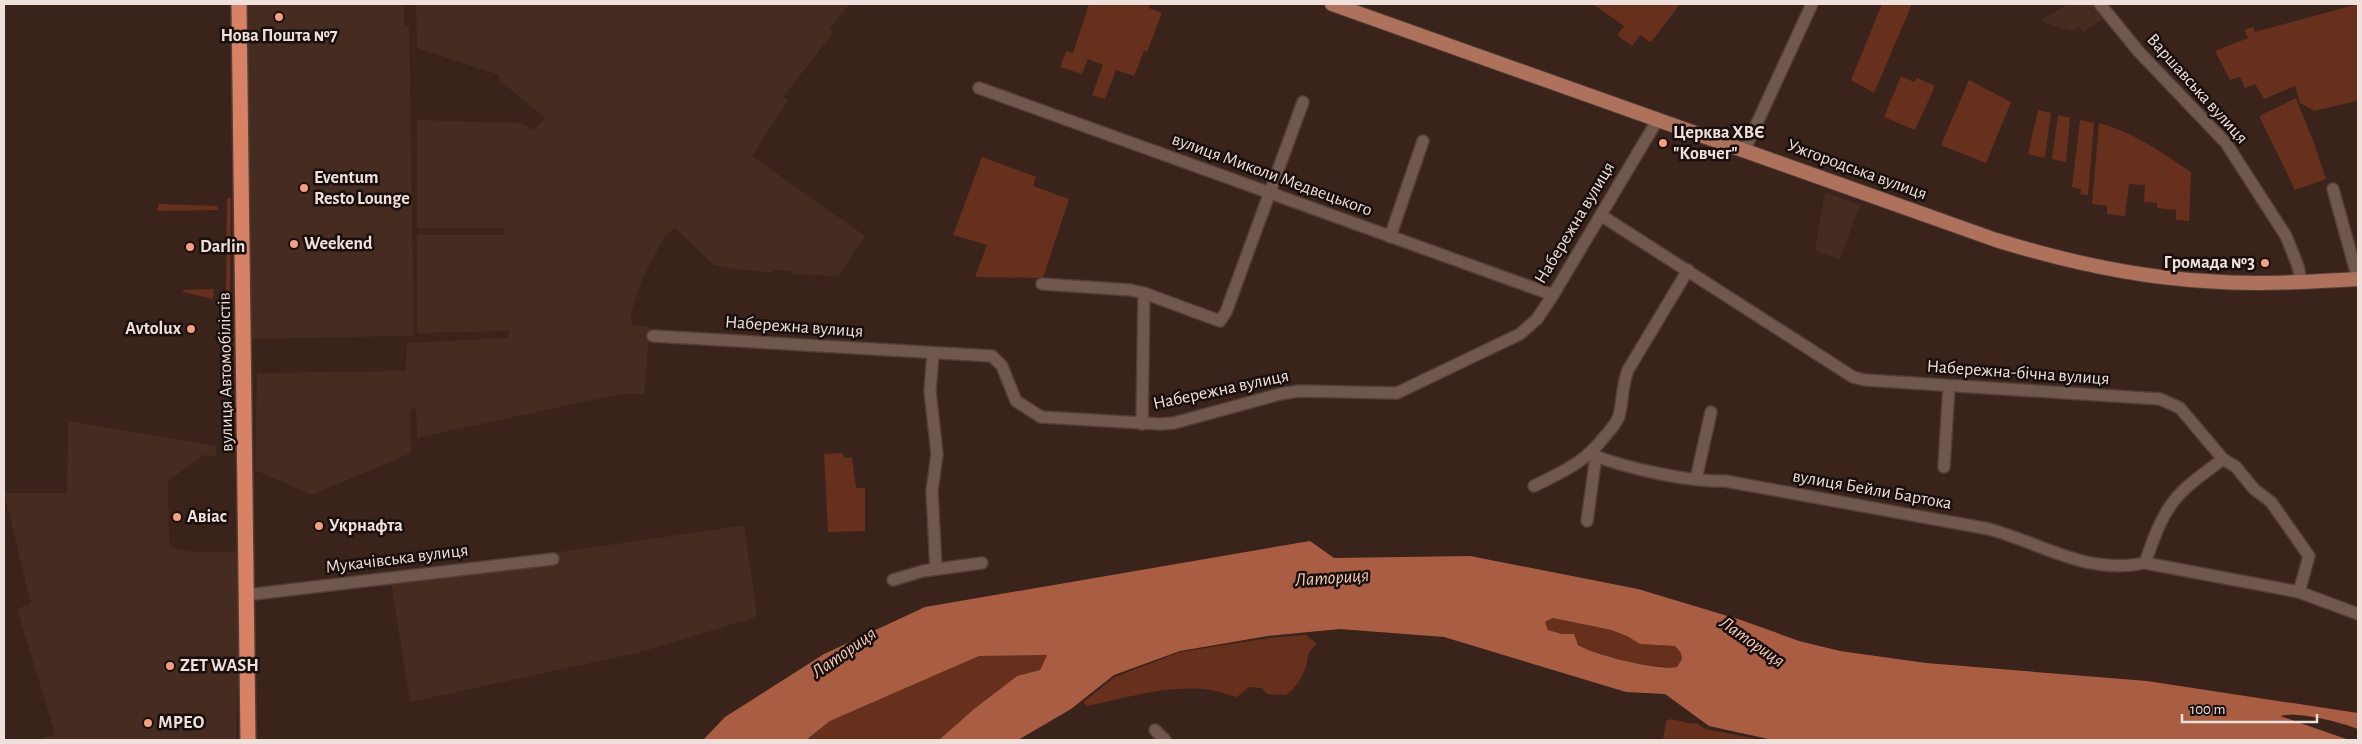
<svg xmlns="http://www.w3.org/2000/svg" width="2362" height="744" font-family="'Alegreya Sans',sans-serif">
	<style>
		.built { fill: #462b21 }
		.green { fill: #66301d }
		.water { fill: #a95d43; fill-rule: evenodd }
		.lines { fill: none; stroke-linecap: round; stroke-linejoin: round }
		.minor-casing { stroke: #513f38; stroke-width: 14 }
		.major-casing { stroke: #513f38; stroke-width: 16 }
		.highway-casing { stroke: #513f38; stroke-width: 18 }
		.minor { stroke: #71584f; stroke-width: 11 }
		.major { stroke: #ae715c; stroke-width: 14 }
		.highway { stroke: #d78264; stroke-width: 15 }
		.poi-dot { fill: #f39f82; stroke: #190f0c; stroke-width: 2 }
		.labels { text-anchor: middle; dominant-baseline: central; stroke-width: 5; stroke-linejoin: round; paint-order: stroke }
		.poi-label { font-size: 18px; font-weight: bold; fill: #efe0db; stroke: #190f0c; text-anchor: start }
		.street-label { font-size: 18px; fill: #efe0db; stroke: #190f0c }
		.water-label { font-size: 19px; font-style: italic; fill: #f4c8b9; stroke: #190f0c }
	</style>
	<rect width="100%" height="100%" fill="#39231b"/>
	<!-- built -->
	<g class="built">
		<path d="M247 4H404V26L409 27 414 336 244 339Z"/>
		<path d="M416 4H849L830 29 834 32 783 97 788 100 752 156 865 236 838 276 793 274V271L773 270V273L733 269 714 265 675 228 664 237 641 282 631 313 632 325 650 327 644 394H620L417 438 416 408 410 410 411 453 312 495 255 470 257 373 406 371 407 343 508 338 509 331 417 333V235H504V228H417V120L520 123 534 130 545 118 498 79 499 75 417 48Z"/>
		<path d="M2068 4H2094L2105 18 2083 32 2078 27 2071 31 2039 21Z"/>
		<path d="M1825 192 1860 205 1840 259 1815 251Z"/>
		<path d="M68 421 216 446V456L204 455 168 481 169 544 175 549 193 552H240V624L236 740H38L55 734 17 609 31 603 4 493H67Z"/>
		<path d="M740 526H744L757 615 753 618 637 653 410 702 390 577 553 559V553Z"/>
	</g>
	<!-- green -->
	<g class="green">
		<path d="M1089 4H1150L1149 8 1162 13 1147 52 1144 51 1134 76 1116 70 1105 99 1092 95 1103 65 1088 59 1082 74 1060 67 1066 51 1073 53Z"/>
		<path d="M1593 4H1680L1652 41 1650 42 1640 35 1632 46 1617 35 1624 26Z"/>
		<path d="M1882 4H1912L1874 93 1851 80Z"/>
		<path d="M2358 4 2357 101 2314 111 2300 103 2295 86 2264 99 2255 84 2245 88 2240 77 2230 80 2215 51 2248 38 2244 30 2253 27 2255 32Z"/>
		<path d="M1901 76 1914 82 1917 78 1935 86 1915 130 1884 117Z"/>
		<path d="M1969 80 2011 102 1986 163 1941 145Z"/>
		<path d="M2296 98 2314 143 2326 179 2295 190 2259 116Z"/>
		<path d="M2038 110 2051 113 2045 158 2028 154Z"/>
		<path d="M2058 115 2070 118 2066 162 2052 159Z"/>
		<path d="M2080 120 2094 123 2088 195 2080 194 2081 189 2072 187Z"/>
		<path d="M2099 123C2134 132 2162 153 2191 172L2189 221 2176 220V210L2157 208V203L2144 202 2145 185 2129 184 2125 216 2107 214V206L2092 204Z"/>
		<path d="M982 157 1036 177 1033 186 1069 199 1043 278 975 277 987 245 953 235Z"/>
		<path d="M227 198H231L230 297H226Z"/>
		<path d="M159 204 217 206 218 210 157 211Z"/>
		<path d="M214 289 213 299 183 292V290Z"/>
		<path d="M843 453 844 458 852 457 856 488H865V531L828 532 824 454Z"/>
		<path d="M1553 618 1611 630 1627 636 1640 644 1675 646 1681 653 1682 659 1677 667C1664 670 1587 655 1579 645 1576 642 1575 637 1574 634H1562L1548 630 1544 622Z"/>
		<path d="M1306 635 1317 644C1304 656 1310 656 1305 669 1301 680 1295 688 1286 695L1267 694 1262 688 1249 687 1237 697C1228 695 1219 691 1210 690 1169 684 1127 698 1087 706L1083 702 1115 677 1180 652 1269 638Z"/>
		<path d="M1047 655 1040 670 1017 676 974 709 939 740H806L830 721 979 656Z"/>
		<path d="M1671 719 1688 723H1696L1706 729 1762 740H1663L1666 721Z"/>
	</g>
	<!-- water -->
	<path class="water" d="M1310 541 1334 558 1470 556 1638 589 1741 620 1799 641 1840 651 1926 663 2147 681 2358 713V729C2340 722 2298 711 2280 716L2349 740H1773L1709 726 1665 694 1626 692 1444 637 1340 629 1268 636 1180 651 1114 675 1071 709 1018 740H939L974 709 1017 676 1040 670 1047 655 979 656 830 721 806 740H703L725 717 824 654 925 607ZM1553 618 1611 630 1627 636 1640 644 1675 646 1681 653 1682 659 1677 667C1660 671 1593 655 1578 645L1574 634H1562L1548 630 1545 622Z"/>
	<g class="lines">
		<defs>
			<g id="minor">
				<path d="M2100 4 2139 52 2226 143 2286 236 2298 266 2301 282"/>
				<path d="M979 88 1553 295"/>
				<path d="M1745 149 1812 4"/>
				<path d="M2333 189 2358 279"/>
				<path d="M1602 216 1853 377 1865 380 2160 399 2180 408 2223 459 2236 467 2254 489 2271 502 2309 556 2299 592 2358 614"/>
				<path d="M1390 237 1423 141"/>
				<path d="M1042 284 1131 290 1144 293 1142 424"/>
				<path d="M1144 293 1220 321 1226 312 1303 102"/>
				<path d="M653 336 992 356 1002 366 1016 401 1041 417 1160 424 1174 423 1280 394 1299 391 1397 393 1520 334 1537 319 1553 295 1658 119"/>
				<path d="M933 354 930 391 937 454 932 491 936 569"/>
				<path d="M1590 454C1625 468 1688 482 1725 481L1989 529C2044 544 2085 575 2145 563 2152 543 2160 519 2173 502 2186 485 2206 472 2223 459"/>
				<path d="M1944 467 1949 386"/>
				<path d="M1696 479 1711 412"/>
				<path d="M1534 486C1566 470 1583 464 1606 435 1611 429 1616 424 1619 416 1623 400 1622 385 1628 370L1688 270"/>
				<path d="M1587 521 1596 456"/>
				<path d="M2145 563 2299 592"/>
				<path d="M893 580 923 571 982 563"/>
				<path d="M246 595 553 559"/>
				<path d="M1155 730 1165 740"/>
			</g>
			<path id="major" d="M1332 4 1996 240C2064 261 2134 277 2205 281 2256 285 2307 282 2358 279"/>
			<path id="highway" d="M239 4 248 740"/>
		</defs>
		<!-- minor casing -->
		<use href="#minor" class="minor-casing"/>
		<!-- major casing -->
		<use href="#major" class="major-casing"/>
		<!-- highway casing -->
		<use href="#highway" class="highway-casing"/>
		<!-- minor -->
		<use href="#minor" class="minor"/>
		<!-- major -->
		<use href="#major" class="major"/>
		<!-- highway -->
		<use href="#highway" class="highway"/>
	</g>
	<!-- markers -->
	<g class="poi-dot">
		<circle cx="279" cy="17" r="5"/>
		<circle cx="1663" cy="143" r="5"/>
		<circle cx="304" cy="188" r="5"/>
		<circle cx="294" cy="244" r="5"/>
		<circle cx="190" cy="247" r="5"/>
		<circle cx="2265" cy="263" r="5"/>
		<circle cx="191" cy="329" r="5"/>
		<circle cx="177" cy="517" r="5"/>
		<circle cx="319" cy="526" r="5"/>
		<circle cx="170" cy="666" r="5"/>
		<circle cx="148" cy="723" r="5"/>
	</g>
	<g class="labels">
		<!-- poi labels -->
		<g class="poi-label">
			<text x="279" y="36" text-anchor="middle">Нова Пошта №7</text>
			<text x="1673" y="133">Церква ХВЄ<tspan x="1673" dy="21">"Ковчег"</tspan></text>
			<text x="314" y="178">Eventum<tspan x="314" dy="21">Resto Lounge</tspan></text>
			<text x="304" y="244">Weekend</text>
			<text x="200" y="247">Darlin</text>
			<text x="2255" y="263" text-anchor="end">Громада №3</text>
			<text x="181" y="329" text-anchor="end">Avtolux</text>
			<text x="187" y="517">Авіас</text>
			<text x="329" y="526">Укрнафта</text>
			<text x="180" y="666">ZET WASH</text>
			<text x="158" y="723">МРЕО</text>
		</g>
		<!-- street labels -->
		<g class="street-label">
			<text transform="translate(2197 89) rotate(48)">Варшавська вулиця</text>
			<text transform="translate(1857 170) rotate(20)">Ужгородська вулиця</text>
			<text transform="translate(1272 175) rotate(20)">вулиця Миколи Медвецького</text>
			<text transform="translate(1575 223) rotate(-59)">Набережна вулиця</text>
			<text transform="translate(794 327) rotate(4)">Набережна вулиця</text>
			<text transform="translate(226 372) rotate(-91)">вулиця Автомобілістів</text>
			<text transform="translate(2018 373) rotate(4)">Набережна-бічна вулиця</text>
			<text transform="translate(1221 390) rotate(-12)">Набережна вулиця</text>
			<text transform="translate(1872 490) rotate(10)">вулиця Бейли Бартока</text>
			<text transform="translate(397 559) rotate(-7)">Мукачівська вулиця</text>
		</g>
		<!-- water labels -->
		<g class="water-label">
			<text transform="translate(1332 578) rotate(-4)">Латориця</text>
			<text transform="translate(1752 642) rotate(35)">Латориця</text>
			<text transform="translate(844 653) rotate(-35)">Латориця</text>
		</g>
	</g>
	<!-- border -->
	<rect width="2362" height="744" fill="none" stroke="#efe0db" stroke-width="10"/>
	<!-- scale -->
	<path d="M2182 714v8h135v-8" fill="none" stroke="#efe0db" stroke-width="2.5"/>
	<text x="2190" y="714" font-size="15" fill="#efe0db" stroke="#190f0c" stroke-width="4" paint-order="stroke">100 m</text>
</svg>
